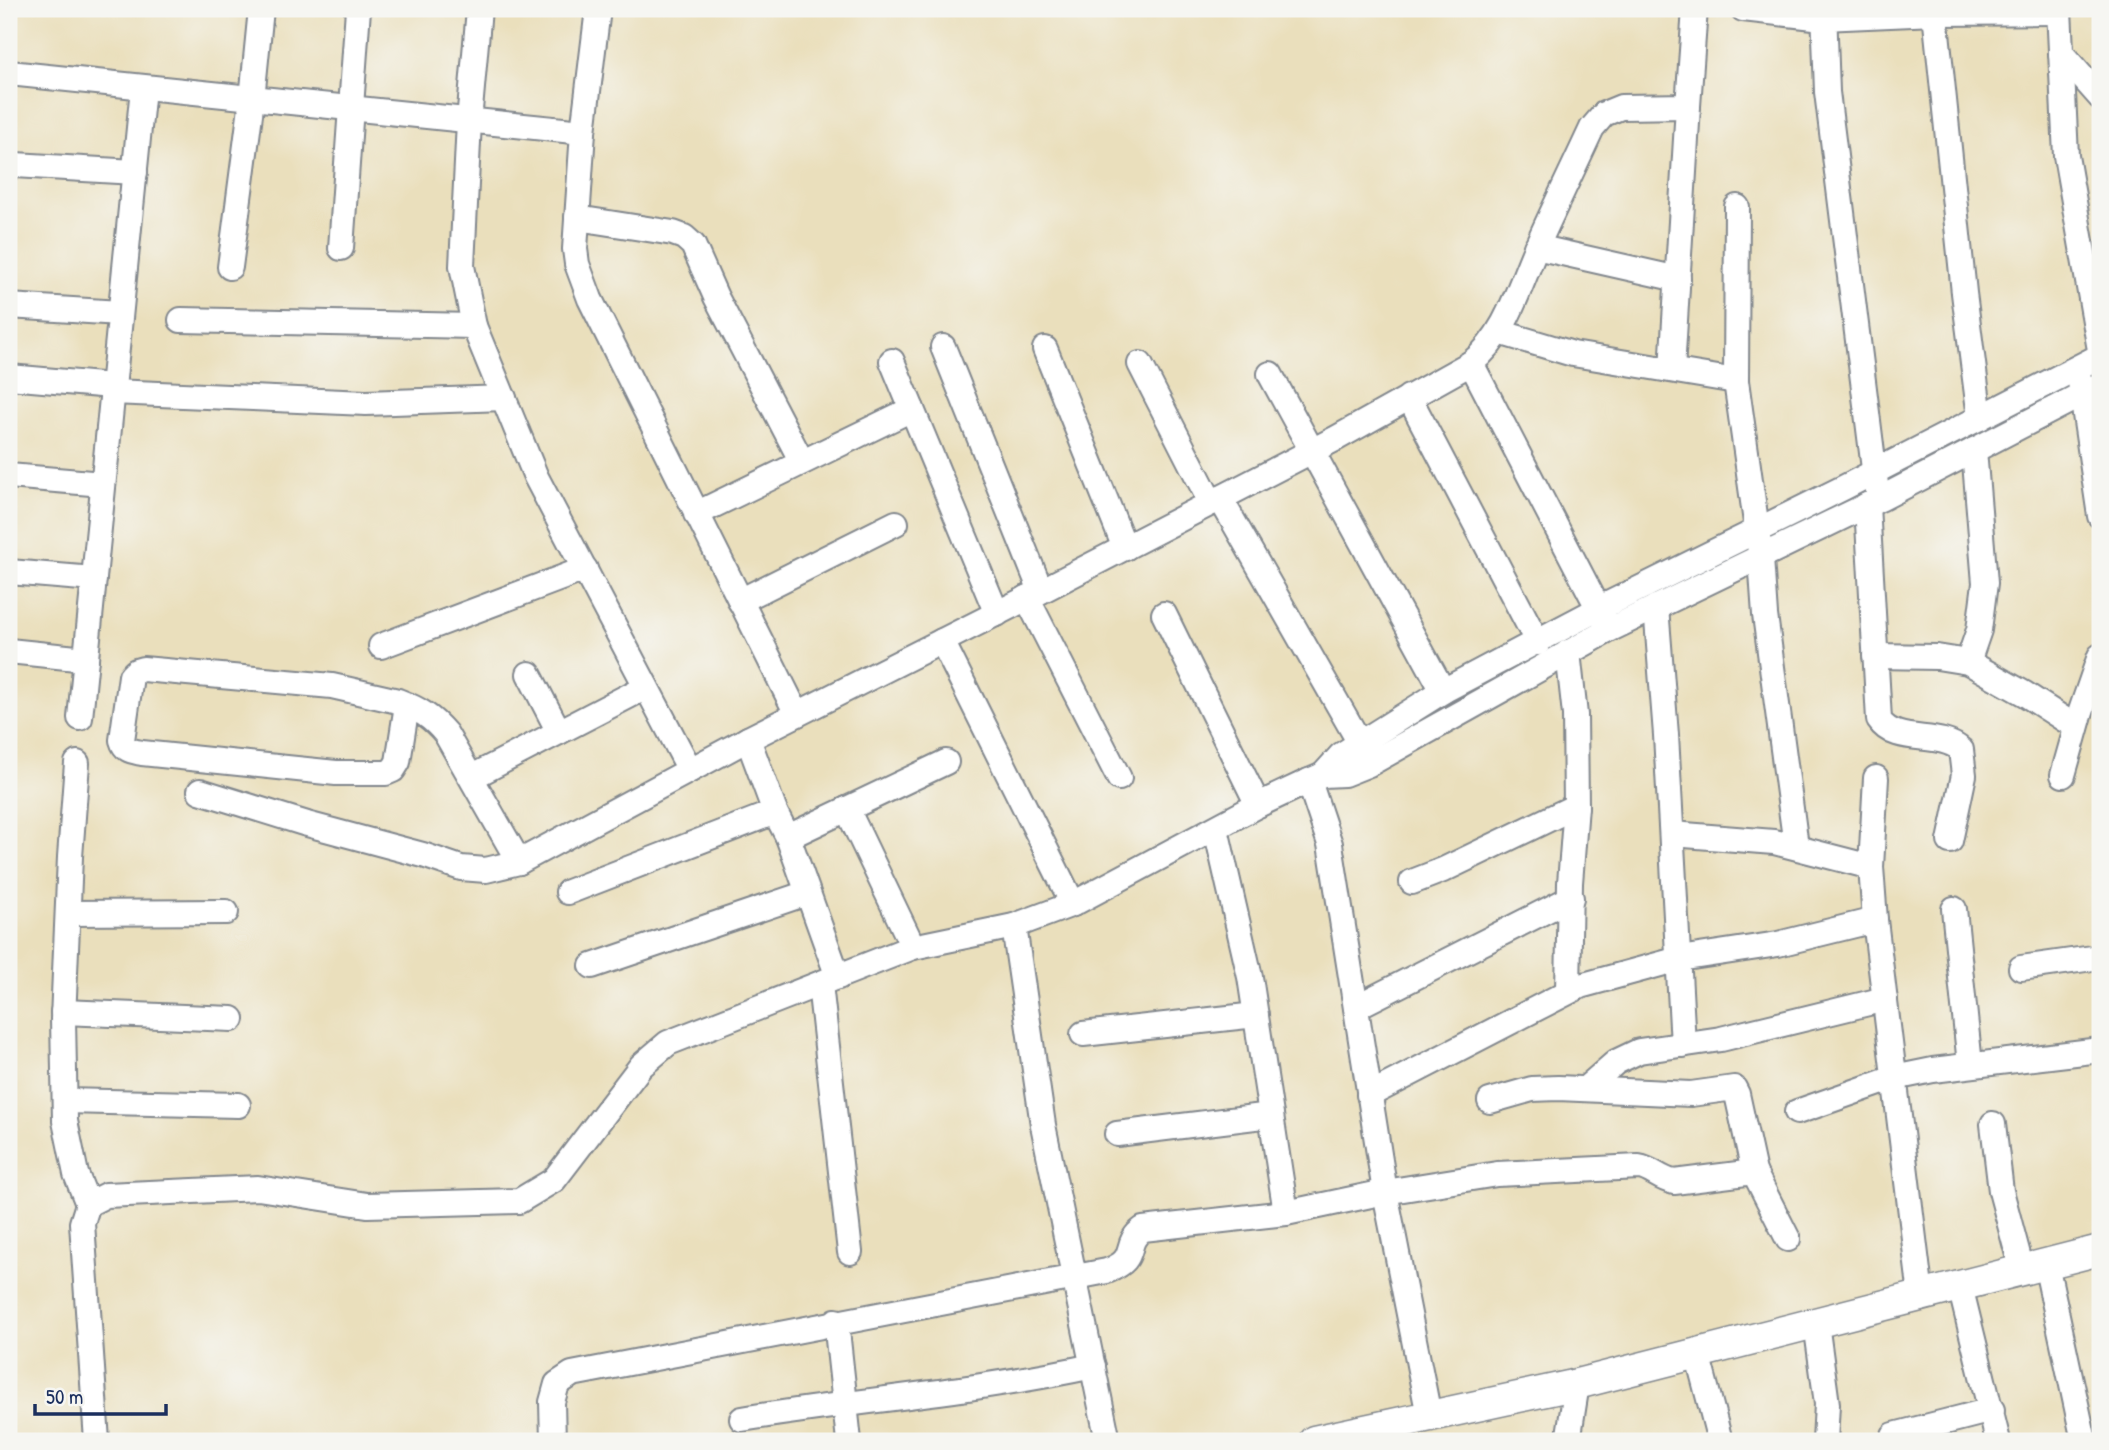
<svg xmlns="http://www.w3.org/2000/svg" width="2109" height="1450" font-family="'Patrick Hand',sans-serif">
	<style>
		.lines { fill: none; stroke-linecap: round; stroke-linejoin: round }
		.minor-casing { stroke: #82878d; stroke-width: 28 }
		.major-casing { stroke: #82878d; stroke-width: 33 }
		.minor { stroke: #fff; stroke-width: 24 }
		.major { stroke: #fff; stroke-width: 30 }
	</style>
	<rect width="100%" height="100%" fill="#f6f6f2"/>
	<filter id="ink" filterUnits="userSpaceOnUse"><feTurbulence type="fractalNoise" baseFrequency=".0143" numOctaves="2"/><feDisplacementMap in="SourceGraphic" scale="14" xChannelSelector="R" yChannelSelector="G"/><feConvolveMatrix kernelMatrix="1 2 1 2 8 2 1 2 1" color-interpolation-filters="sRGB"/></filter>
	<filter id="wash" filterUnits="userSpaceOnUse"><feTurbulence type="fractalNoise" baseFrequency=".00686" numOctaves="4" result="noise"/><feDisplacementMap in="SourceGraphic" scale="28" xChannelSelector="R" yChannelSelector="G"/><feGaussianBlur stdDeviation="1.57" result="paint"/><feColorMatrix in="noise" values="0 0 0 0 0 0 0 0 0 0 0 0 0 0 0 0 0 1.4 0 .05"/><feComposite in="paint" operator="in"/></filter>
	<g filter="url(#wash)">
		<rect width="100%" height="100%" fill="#eadfbc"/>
	</g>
	<g filter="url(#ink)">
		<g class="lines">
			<defs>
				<g id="minor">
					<path d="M479 9 469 121 462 266 474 326 536 477 690 770"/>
					<path d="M598 9 583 132 575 249 577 264 590 299 797 714"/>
					<path d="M1743 9 1823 18 1935 13 2059 12"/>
					<path d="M1824 9 1827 92 1876 485"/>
					<path d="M2059 9 2066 156 2100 350"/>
					<path d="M1935 13 1964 293 1980 418"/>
					<path d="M2061 53 2100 97"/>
					<path d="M9 73 583 132"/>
					<path d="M15 165 135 172"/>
					<path d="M1737 207 1736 381 1761 558 1765 615 1796 846"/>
					<path d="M577 218 673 233 684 237 693 245 716 297 802 462"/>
					<path d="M1536 247 1678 279"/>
					<path d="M341 248 358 9"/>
					<path d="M230 267 252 99 261 9"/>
					<path d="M9 306 120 313"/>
					<path d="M181 320 474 326"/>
					<path d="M1499 332 1573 354 1736 381"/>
					<path d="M943 347 1041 591"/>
					<path d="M1045 349 1125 548"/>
					<path d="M892 361 997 614"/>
					<path d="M1471 363 1606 623"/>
					<path d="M1140 364 1211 503"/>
					<path d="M1672 370 1688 106"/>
					<path d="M1270 374 1443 691"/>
					<path d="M9 377 112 386"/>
					<path d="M2080 381 2100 516"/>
					<path d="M112 392 366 403 504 398"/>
					<path d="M1409 397 1538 643"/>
					<path d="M9 476 103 484"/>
					<path d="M1220 498 1360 743"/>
					<path d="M1867 505 1879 720C1896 746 1940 730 1961 750L1964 775 1950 841"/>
					<path d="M696 514 912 409"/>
					<path d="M9 572 94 579"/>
					<path d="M1027 598 1119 778"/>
					<path d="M740 601 896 523"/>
					<path d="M1656 607 1666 735 1683 1045"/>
					<path d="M1164 614 1258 805"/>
					<path d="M942 641 1073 904"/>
					<path d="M381 646 585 569"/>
					<path d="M9 651 86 659"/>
					<path d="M1568 652 1575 715 1576 806 1570 883 1568 991"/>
					<path d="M1875 656 1937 657 1968 662 2025 694 2076 727"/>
					<path d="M1968 662 1979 630 1985 583 1974 450"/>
					<path d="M529 674 559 732"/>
					<path d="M407 705 398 762 393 770 386 773H336L142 753C132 751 125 751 122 740L131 676 136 671 143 669 332 686 398 701C419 709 432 717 446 734L519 862"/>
					<path d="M80 718 143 88"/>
					<path d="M748 739 775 812 788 837 838 977"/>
					<path d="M77 763 70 857 63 1019 65 1121 76 1174 88 1204"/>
					<path d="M1323 775 1341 755 1443 691 1598 609 1843 488 2100 356"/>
					<path d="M2063 775 2081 711 2100 656"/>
					<path d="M472 777 646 687"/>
					<path d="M1876 778 1871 867 1875 920 1921 1296"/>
					<path d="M1309 781 1330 844 1385 1192 1429 1416"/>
					<path d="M200 791 307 824 423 855 461 868 486 870 519 862 748 739 1041 591 1335 439 1471 363C1507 335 1519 286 1537 246 1555 206 1574 167 1592 128L1604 114 1621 107 1688 106 1695 9"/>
					<path d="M847 809 913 947"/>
					<path d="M1216 829 1250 977 1286 1213"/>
					<path d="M1672 834 1774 842 1871 867"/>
					<path d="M788 837 946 762"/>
					<path d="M1412 882 1443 870 1576 806"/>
					<path d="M568 892 775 812"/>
					<path d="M1954 909 1970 1065"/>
					<path d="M68 913 226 912"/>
					<path d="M1014 926 1043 1125 1108 1441"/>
					<path d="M592 966 807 893"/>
					<path d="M2021 968 2100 957"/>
					<path d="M820 984 850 1252"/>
					<path d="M1356 1007 1571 898"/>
					<path d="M63 1012 232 1019"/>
					<path d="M1083 1034 1256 1015"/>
					<path d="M1585 1089 1616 1062 1639 1051 1721 1039 1885 999"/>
					<path d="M1369 1095 1580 986 1679 959 1778 944 1875 920"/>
					<path d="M65 1101 238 1105"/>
					<path d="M1490 1101 1532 1089 1558 1088 1691 1094 1734 1088 1737 1094 1754 1172 1788 1239"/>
					<path d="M1797 1112 1894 1078 1933 1070 2100 1050"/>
					<path d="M1993 1124 2001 1191 2022 1270"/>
					<path d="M1117 1134 1271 1115"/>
					<path d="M2046 1264 2084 1441"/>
					<path d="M1960 1286 1998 1441"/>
					<path d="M836 1321 849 1441"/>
					<path d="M1816 1323 1827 1404 1825 1441"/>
					<path d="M1697 1353 1720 1441"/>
					<path d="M742 1419C859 1400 977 1391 1093 1366"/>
					<path d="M1894 1435 1992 1410"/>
					<path d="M97 1441 82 1223 88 1204 106 1195 258 1188 367 1205 519 1201 554 1180 641 1066 668 1043 913 947 1014 926 1073 904 1258 805 1309 781 1323 775 1344 774 1369 764 1609 630 1880 499 2100 385"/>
					<path d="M553 1441 552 1402 557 1384 572 1374 1107 1271C1141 1258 1121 1245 1143 1229L1286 1213 1385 1192 1497 1174 1639 1167C1652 1169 1659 1179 1674 1182L1754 1172"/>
					<path d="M1568 1441 1577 1384"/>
				</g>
				<path id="major" d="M1314 1441 1569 1386 2100 1250"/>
			</defs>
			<!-- minor casing -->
			<use href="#minor" class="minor-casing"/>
			<!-- major casing -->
			<use href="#major" class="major-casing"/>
			<!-- minor -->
			<use href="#minor" class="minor"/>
			<!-- major -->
			<use href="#major" class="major"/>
		</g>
	</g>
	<!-- margin -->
	<rect width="2109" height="1450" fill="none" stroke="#f6f6f2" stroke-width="35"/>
	<!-- scale -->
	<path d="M35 1404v10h131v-10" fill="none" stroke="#1b2f5e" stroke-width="3.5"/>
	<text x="46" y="1404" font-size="21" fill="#1b2f5e" stroke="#f6f6f2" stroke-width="5" paint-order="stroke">50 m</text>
</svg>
